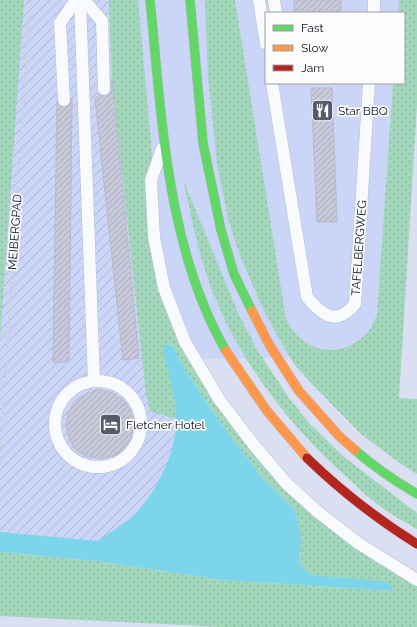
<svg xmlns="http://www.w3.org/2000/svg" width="417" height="627" font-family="Raleway,sans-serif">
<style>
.built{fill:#cbd5f8}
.industrial{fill:url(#industrial-furrows)}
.grass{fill:url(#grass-dots)}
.water{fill:#7cd5ea}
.building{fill:url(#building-hatch);stroke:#b8b9cb}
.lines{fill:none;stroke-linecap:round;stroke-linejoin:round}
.lane-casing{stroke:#b7bdcf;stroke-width:13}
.fast-casing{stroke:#b8bcc6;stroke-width:10}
.slow-casing{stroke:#b8bcc6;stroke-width:10}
.jam-casing{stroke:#b8bcc6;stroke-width:10}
.path{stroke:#ced0d5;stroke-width:2.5;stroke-dasharray:2 3;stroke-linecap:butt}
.lane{stroke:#f9fafd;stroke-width:12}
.fast{stroke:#63d668;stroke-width:9}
.slow{stroke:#ff974d;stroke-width:9}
.jam{stroke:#b3261e;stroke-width:9}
.labels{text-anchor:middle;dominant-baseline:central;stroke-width:3.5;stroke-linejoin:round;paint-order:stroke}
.poi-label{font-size:12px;fill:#0e1326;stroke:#fcfcfc;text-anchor:start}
.street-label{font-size:12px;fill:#0e1326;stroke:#fcfcfc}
</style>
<defs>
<pattern id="industrial-furrows" width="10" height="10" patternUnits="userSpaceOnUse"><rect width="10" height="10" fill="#cbd5f8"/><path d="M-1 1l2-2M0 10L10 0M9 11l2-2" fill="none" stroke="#adb6d4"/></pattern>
<pattern id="grass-dots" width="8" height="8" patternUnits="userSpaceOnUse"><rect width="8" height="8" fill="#a2d7bb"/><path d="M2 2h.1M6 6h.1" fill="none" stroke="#8ab8a1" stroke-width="1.8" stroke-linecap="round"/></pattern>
<pattern id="building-hatch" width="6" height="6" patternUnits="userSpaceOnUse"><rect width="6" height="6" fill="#c7c8da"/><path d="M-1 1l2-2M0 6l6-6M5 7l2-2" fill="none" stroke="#aaabbb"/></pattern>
</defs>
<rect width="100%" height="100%" fill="#dadff1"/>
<path class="built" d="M0,0H407L404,13H266V83H402L375,342L303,357L154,360Z"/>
<path class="industrial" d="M0,0H133L168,354L184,412L165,489L107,544L0,543Z"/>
<g class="grass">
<path d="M0,0H24L0,339Z"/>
<path d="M109,0H138L153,165L152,253L182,341L290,490L417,585V627H222L0,616V552L97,561L222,580L393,591L312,575L307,572L299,562L300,539L298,522L294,509L263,479L218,420L182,365L173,346L170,343L167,344L177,419L151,412L146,395L112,80Z"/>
<path d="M205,0H235L286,319C298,344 325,358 351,345C359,341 368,334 372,326C374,323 375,318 377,315L393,83H404V13H398L399,0H417V105L399,398L417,399V474L401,464L362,435L310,382L294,364L279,339L260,302L239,253L228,219L217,163L208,78Z"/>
<path d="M183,179L238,313L258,351L289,398L310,424L344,457L417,513V529C406,523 394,516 384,509C371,500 360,490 349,479C291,428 242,365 213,293C199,256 191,217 183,179Z"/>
</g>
<path class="water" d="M168,344L173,346L182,365L218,420L263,479L294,509L298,522L301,539L299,562L307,572L312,575L389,582L393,591L222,580L97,561L0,552V532L98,541C109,533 125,524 135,514C157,492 178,449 176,417C176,395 168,372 163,351L165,345Z"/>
<g class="building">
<path d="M294,0H341V11L340,13H294Z"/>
<path d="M112,80L139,358L123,360L95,99Z"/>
<path d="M311,88H332L337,222H317Z"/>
<path d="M72,99L69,362H53L57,100Z"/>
<path d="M97,389L113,393L124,401L131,411L134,425L130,441L123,450L116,455L102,459L86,456L75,449L69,439L66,425L68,414L74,402L82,396L94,391Z"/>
</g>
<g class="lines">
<defs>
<g id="lane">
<path d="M80,0L94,381"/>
<path d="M84,0L102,21L104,89"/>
<path d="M259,0L266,44"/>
<path d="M274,0L276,13"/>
<path d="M374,13V0"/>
<path d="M272,83L307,297C322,315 336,327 355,304L369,83"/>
<path d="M64,100L60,23L76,0"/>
<path d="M162,149L151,180L154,237L164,288L185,342L219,399L253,444L287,484L318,512L358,543L417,580"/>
<circle cx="98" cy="424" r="43"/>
</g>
<g id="fast">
<path d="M150,0C162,117 166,247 226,351"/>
<path d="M190,0L203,143L221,230L234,274L252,311"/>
<path d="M355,450C374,467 395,481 417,494"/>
</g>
<g id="slow">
<path d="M252,311L270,346L299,391L339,436L355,450"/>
<path d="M226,351L267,411L307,458"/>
</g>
<path id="jam" d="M307,458C341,491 377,519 417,544"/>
</defs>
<use href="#lane" class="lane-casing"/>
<use href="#fast" class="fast-casing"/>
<use href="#slow" class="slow-casing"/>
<use href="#jam" class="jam-casing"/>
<path class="path" d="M0,463L30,0"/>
<use href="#lane" class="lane"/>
<use href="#fast" class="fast"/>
<use href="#slow" class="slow"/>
<use href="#jam" class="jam"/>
</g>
<defs>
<symbol id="restaurant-square" viewBox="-11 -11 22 22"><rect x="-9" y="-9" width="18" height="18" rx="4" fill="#555a6d" stroke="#fcfcfc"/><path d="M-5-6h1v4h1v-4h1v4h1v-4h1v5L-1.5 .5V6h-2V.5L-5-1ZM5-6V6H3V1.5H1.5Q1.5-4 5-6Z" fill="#fff"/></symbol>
<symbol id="hotel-square" viewBox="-11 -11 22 22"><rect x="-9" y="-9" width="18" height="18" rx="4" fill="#555a6d" stroke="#fcfcfc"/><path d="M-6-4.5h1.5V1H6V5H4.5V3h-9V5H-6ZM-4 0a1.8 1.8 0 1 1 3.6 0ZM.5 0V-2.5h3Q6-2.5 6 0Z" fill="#fff"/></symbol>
</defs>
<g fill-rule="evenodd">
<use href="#restaurant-square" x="310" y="98" width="25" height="25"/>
<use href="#hotel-square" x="98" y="412" width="25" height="25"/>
</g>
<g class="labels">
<g class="poi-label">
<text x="338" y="111">Star BBQ</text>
<text x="126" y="425">Fletcher Hotel</text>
</g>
<g class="street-label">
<text transform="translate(15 232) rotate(-86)">MEIBERGPAD</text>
<text transform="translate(359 248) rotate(-86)">TAFELBERGWEG</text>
</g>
</g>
<rect x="265" y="12" width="140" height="72" fill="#fcfcfc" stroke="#9d9fa6"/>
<rect x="273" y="25" width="20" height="6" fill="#63d668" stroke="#9d9fa6"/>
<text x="301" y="32" font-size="12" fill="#0e1326">Fast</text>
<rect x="273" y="45" width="20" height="6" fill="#ff974d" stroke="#9d9fa6"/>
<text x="301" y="52" font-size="12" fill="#0e1326">Slow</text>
<rect x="273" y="65" width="20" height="6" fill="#b3261e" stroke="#9d9fa6"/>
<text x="301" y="72" font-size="12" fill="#0e1326">Jam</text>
</svg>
